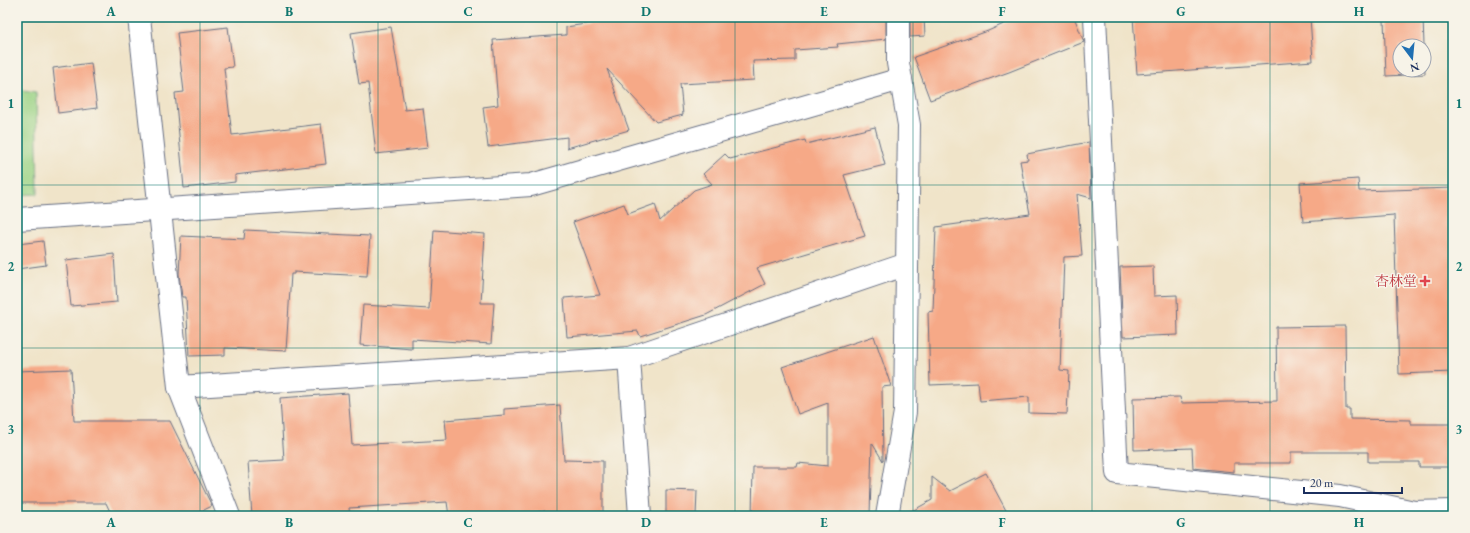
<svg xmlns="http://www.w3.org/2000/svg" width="1470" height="533" font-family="'EB Garamond','Noto Serif JP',serif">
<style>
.green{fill:#9bd385;stroke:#5b8172}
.building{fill:#f6a987;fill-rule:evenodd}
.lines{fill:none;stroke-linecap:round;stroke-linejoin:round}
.street-casing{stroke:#666e83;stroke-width:24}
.street{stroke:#fff;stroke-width:22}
.grid{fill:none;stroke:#0f766e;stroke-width:1;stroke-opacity:0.55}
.health-dot{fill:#e0444e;stroke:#f7f3e8;stroke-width:1.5}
.labels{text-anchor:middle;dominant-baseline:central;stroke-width:3;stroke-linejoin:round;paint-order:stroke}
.health-label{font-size:14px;fill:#be3a42;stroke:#f7f3e8;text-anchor:end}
.neatline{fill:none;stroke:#0f766e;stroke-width:1.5}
.grid-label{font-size:13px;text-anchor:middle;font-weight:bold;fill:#0f766e}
</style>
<rect width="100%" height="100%" fill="#f7f3e8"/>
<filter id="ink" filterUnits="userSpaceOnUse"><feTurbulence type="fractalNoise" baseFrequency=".025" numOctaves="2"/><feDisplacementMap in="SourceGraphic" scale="8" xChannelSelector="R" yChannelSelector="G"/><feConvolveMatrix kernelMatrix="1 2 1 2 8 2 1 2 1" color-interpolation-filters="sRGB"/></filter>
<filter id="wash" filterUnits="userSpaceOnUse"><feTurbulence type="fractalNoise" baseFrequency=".012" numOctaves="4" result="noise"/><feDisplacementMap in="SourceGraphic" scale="16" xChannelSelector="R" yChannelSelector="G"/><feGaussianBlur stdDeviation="0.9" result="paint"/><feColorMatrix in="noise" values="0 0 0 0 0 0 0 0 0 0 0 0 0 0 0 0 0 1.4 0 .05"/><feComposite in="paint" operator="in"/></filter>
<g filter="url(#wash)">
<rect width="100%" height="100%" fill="#f0e4c9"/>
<path class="green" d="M17,89L36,92L38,194L17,195Z"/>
<g id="blocks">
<g class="building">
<path d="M632,17H674V20L723,17H886V39L837,44L838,47L795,50V60L753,61L754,80L680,84L683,115L656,122L607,69L629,130L567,148V137L488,147L483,107L498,105L493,40L566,35V27Z"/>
<path d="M910,17H924L925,36L910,37Z"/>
<path d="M1019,17H1074L1084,42L1009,72L930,100L914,57L988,31Z"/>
<path d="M1133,17H1310L1313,61L1137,74Z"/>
<path d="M1423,17L1425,74L1386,76L1384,19ZM1400,46H1424V70H1400Z"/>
<path d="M228,27L233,67L224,68L232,135L321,124L326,164L235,175V182L184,188L175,93L184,92L177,33Z"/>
<path d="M391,27L405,110L423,108L428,148L376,154L368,83L359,84L351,33Z"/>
<path d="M91,63L97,108L58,113L53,68Z"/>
<path d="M875,127L885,165L844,175L865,236L757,268L765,284L706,315L640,336L638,331L567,337L564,298L600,295L573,222L624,204L628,214L655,204L660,221L694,190L712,184L703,174L725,154L730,159L805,140L806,144Z"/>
<path d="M1089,142L1091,198L1077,194L1082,256L1064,257L1060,370L1069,371L1067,414L1029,413V397L980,401L978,383L930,385L928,312L933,311L936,227L1030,214L1020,161L1028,160L1027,154Z"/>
<path d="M1358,179L1359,191L1453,188V372L1399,374L1394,215L1303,222L1300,183Z"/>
<path d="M245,230L370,236L367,276L294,272V274H291L286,351L225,348V355L189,356L186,297H182L179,274L181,236L244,239Z"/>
<path d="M434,230L485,234L481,303H494L491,344L412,339V349L360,345L363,305L429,309Z"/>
<path d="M43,241L46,265L17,269V244Z"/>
<path d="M114,254L117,302L71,306L66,260Z"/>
<path d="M1153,266L1154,296L1177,295L1178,335L1123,337L1120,267Z"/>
<path d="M1345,326L1346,409H1350V419L1411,420V424H1453V467H1419V462H1368V452H1291V463H1234V472L1193,468L1192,448L1134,450L1133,398L1180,397L1181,403L1277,401L1276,327Z"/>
<path d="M874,336L891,386L882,387L883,461L872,443L870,516H752L753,467H797L798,463L828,466V403L798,414L782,367Z"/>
<path d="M71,369L74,421H170L212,506L192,516H112L106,503H17V371Z"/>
<path d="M348,393L352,445L447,440L445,420L504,415V409L560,405L564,460L603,461V516H545V511L506,516H449L447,502L349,508L350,516H252L248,462L284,460L280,398Z"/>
<path d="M986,473L1009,516H903L932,500V477L950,491Z"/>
<path d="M666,490L697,491L696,516H666Z"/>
</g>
</g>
</g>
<g filter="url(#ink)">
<use href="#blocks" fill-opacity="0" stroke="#666e83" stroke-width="1"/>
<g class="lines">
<defs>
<g id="street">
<path d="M139,17L179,387L229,516"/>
<path d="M1095,17L1117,473L1340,496L1414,512L1453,511"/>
<path d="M17,219L531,185L901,79"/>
<path d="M629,358L640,516"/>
<path d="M179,387L629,358L907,264"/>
<path d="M887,516L905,412L909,125L898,63V17"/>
</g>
</defs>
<use href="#street" class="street-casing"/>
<use href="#street" class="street"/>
</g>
</g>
<path class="grid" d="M200,17V516M378,17V516M557,17V516M735,17V516M913,17V516M1092,17V516M1270,17V516M17,185H1453M17,348H1453"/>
<path class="health-dot" d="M1423 275h4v4h4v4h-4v4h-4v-4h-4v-4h4z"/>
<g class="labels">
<g class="health-label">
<text x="1417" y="281">杏林堂</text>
</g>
</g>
<rect width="1470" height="533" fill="none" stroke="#f7f3e8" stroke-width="44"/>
<g transform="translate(1412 58) rotate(164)"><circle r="19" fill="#f7f3e8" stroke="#9fa5b1"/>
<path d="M0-3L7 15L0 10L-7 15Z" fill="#1f6fb2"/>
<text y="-6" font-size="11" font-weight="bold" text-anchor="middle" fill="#1b2f5e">N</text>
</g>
<path d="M1304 487v6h98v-6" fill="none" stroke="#1b2f5e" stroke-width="2"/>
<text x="1310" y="487" font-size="12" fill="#1b2f5e" stroke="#f7f3e8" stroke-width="3" paint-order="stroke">20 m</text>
<rect x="22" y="22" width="1426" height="489" class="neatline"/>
<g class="grid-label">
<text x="111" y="16">A</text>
<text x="289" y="16">B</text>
<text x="468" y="16">C</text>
<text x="646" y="16">D</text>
<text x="824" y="16">E</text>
<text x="1002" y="16">F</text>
<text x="1181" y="16">G</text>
<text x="1359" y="16">H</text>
<text x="11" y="108">1</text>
<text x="1459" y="108">1</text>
<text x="11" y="271">2</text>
<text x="1459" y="271">2</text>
<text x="11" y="434">3</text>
<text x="1459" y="434">3</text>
<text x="111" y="527">A</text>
<text x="289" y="527">B</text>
<text x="468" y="527">C</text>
<text x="646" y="527">D</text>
<text x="824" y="527">E</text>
<text x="1002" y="527">F</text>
<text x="1181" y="527">G</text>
<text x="1359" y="527">H</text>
</g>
</svg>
